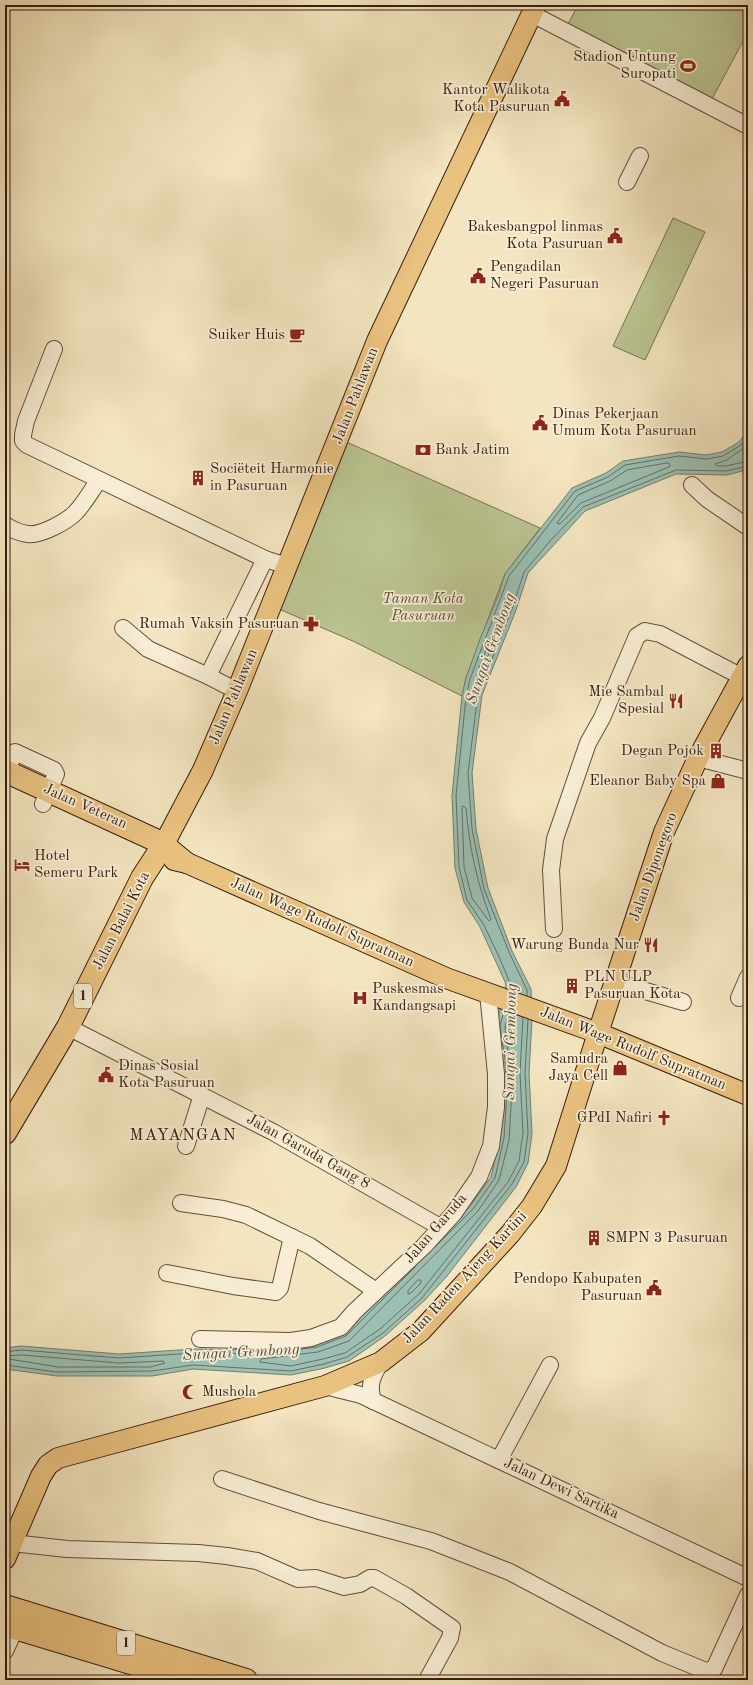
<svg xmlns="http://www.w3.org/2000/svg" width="753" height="1685" font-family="'Old Standard TT',serif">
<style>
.green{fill:#bbc592;stroke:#797050}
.water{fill:#9bbfb2;stroke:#737e70}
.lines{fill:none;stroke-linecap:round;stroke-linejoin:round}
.shore{stroke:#696e60;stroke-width:1}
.minor-casing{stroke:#664e3a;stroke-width:18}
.major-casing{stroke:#371c0e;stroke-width:22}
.highway-casing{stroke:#371c0e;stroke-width:24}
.minor{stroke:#f7eed5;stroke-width:16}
.major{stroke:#eac280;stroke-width:20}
.highway{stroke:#eac280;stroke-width:22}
.labels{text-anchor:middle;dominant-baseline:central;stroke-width:3.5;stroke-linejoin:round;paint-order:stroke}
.shield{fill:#f7eed5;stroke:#715b4a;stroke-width:1}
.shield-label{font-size:14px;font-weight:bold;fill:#371c0e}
.poi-label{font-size:15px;fill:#371c0e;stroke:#f7eed5;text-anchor:end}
.street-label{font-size:15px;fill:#371c0e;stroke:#f7eed5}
.park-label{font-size:15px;font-style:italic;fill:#5f4f36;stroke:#f7eed5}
.water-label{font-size:16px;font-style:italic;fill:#554d3f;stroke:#f7eed5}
.quarter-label{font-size:17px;letter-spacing:1px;fill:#371c0e;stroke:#f7eed5}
</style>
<rect width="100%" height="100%" fill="#f3e5bf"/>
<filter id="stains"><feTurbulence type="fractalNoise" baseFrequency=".005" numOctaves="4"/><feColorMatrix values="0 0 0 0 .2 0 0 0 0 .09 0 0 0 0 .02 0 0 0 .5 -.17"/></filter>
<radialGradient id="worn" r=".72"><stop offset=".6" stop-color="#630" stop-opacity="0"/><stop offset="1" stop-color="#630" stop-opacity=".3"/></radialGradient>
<g class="green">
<path d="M578,5H748V32L712,99L567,26Z"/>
<path d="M673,218L705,232L645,360L613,346Z"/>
<path d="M342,440L540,528L505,574L466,678L462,696L355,642L272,606Z"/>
</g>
<path class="water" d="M748,430V469L746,470L727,475L676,474L585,511L528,573L516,610L482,695L472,773L476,829L488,888L512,951L531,989L532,1019L529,1073L532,1134L528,1163L516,1187L447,1276L425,1300L385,1336L349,1361L325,1368L291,1375L193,1369L152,1376H57L5,1369V1348L21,1346L119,1354L194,1349L265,1350L317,1343L444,1234L470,1206L491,1177L500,1138L503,1090L496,1026L506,984L480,927L464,902L455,868L452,796L455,765L462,696L466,678L480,639L498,596L505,574L572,488L606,473L623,461L679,452L706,455L722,452L739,442Z"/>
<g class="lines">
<g class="shore">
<path d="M748,445L727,460L715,464L717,466H726L748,461"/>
<path d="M668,463L670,464L669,467L581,503L560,524L557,523L578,495L610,481L627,470Z"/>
<path d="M507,603V607L483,669L480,670L479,668L504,604Z"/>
<path d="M463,806L466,808C469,846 477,883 491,919L489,921L472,898L464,867L462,808Z"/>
<path d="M509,989L510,983L500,959L484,925L467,900L459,867L456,796L466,697L470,679L509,576L575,491L608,477L625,465L679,456L707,459L723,456L741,445L748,437"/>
<path d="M527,996V990L509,952L484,889L472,829L468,773L478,694L512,609L524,572L550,541L583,507L676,470L726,471L748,466"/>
<path d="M509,1012L505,1027L512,1089L509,1140L499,1180L478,1211L349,1341L318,1352L261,1359L260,1362L291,1366L323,1359L345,1353L380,1329L419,1294L508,1182L519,1161L523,1133L520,1073L523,1017"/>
<path d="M434,1248L473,1209L495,1178L504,1138L507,1090L505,1060L500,1026L504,1011"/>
<path d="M418,1280H421V1283L411,1293L408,1294V1291Z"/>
<path d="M5,1352L21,1350L119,1358L194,1353L265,1354L317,1347L346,1336L415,1267"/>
<path d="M22,1355L119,1363L163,1361L165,1363L151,1367H58L9,1359L10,1356Z"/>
<path d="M5,1365L57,1372L152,1371L193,1365L291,1371L324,1364L347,1357L383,1333L422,1298L512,1184L524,1162L528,1133L525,1073L528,1019"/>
</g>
<defs>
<g id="minor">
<path d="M532,14L748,126"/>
<path d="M627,182L640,156"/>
<path d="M54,349L26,421L23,435V441L27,445L265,559L287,566"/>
<path d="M692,485L707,499L748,527"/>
<path d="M5,525C11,529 20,533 28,534C40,536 66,522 75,513C84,504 91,491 99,480"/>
<path d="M123,628L148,649L208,676"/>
<path d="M237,691L208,676L265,559"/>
<path d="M698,758L748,771"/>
<path d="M6,772L15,752L54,770L56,774L43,804"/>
<path d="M554,929L551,870L555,839L588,743L602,718L637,636L645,631L660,634L742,677"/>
<path d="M615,982L683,1002"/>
<path d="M739,998L748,977"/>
<path d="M68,1027L273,1132L440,1227"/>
<path d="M186,1146L202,1095"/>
<path d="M181,1203L223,1209L246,1215L310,1246L376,1291"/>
<path d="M167,1273L233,1286L276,1292L280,1288L292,1237"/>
<path d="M200,1339L291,1341L311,1338L341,1327L354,1312L424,1246L454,1213L479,1177L491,1146L496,1107V1074L488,993"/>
<path d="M325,1386L361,1395L748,1578"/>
<path d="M373,1401C368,1385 372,1376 381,1362"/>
<path d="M499,1460L550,1365"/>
<path d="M222,1479L319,1511L431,1541L510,1572L662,1653L706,1671L714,1669L748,1595"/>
<path d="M12,1543L67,1549L198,1553L227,1556L257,1561L298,1579L316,1578L344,1587L360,1584L370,1578H374L406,1596L452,1628L450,1638L427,1680"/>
<path d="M5,1651L15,1629"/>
</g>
<g id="major">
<path d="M174,860L187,863L446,978L598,1033L748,1095"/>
<path d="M187,863L164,844L203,770L237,691L377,341L536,5"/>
<path d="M5,1559L41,1476L48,1465L58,1458L325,1386L381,1362L421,1331L510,1234L532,1206L556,1166L598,1033L664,832L698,758L748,666"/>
</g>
<g id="highway">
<path d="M5,771L164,844L142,878L68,1027L5,1133"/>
<path d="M5,1606L246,1680"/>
<path d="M5,1625L187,1680"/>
</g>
</defs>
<use href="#minor" class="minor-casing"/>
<use href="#major" class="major-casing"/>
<use href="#highway" class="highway-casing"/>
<use href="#minor" class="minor"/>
<use href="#major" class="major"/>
<use href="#highway" class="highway"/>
</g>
<defs>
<symbol id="stadium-bare" viewBox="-9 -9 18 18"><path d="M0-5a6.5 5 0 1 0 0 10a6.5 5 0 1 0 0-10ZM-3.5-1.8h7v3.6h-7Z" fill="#8f2418" stroke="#f7eed5" stroke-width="2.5" paint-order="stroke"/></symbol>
<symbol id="civic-bare" viewBox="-9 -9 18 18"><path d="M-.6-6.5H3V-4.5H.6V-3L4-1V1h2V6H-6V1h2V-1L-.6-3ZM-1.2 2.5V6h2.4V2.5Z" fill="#8f2418" stroke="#f7eed5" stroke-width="2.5" paint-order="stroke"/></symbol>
<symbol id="cafe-bare" viewBox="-9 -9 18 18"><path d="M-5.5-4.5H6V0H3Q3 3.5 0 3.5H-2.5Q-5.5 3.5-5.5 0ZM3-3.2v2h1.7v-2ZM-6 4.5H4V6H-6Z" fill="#8f2418" stroke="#f7eed5" stroke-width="2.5" paint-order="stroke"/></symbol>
<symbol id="bank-bare" viewBox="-9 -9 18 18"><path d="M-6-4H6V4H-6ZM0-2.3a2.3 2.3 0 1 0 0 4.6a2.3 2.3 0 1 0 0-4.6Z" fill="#8f2418" stroke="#f7eed5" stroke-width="2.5" paint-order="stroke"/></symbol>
<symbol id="building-bare" viewBox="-9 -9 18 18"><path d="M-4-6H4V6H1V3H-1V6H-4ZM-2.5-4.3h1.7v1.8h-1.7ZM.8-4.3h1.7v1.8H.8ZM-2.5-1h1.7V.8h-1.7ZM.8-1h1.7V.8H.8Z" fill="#8f2418" stroke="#f7eed5" stroke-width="2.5" paint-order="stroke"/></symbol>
<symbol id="pharmacy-bare" viewBox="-9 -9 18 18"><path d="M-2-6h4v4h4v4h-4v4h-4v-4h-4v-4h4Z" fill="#8f2418" stroke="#f7eed5" stroke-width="2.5" paint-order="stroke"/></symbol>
<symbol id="restaurant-bare" viewBox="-9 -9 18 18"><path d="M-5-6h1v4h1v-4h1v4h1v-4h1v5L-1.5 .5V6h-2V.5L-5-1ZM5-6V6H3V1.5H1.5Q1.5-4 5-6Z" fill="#8f2418" stroke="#f7eed5" stroke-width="2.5" paint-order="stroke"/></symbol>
<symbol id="shop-bare" viewBox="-9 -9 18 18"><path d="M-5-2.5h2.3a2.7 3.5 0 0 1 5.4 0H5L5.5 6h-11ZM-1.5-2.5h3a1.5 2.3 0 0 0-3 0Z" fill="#8f2418" stroke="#f7eed5" stroke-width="2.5" paint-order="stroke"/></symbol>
<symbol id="hotel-bare" viewBox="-9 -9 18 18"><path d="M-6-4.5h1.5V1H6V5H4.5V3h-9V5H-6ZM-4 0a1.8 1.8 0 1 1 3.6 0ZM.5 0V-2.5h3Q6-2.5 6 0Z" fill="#8f2418" stroke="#f7eed5" stroke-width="2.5" paint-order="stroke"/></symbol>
<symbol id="hospital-bare" viewBox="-9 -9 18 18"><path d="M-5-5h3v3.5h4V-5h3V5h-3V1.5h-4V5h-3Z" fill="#8f2418" stroke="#f7eed5" stroke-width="2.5" paint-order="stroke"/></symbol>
<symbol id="church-bare" viewBox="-9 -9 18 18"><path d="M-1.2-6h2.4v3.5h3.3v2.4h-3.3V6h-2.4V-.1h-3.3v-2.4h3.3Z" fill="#8f2418" stroke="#f7eed5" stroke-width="2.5" paint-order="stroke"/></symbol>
<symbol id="mosque-bare" viewBox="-9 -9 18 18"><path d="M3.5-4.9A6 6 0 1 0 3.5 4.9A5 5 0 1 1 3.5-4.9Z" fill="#8f2418" stroke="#f7eed5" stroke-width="2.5" paint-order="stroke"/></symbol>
</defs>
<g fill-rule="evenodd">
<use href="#stadium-bare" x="677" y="55" width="22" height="22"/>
<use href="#civic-bare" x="551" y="88" width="22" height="22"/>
<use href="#civic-bare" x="604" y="225" width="22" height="22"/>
<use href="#civic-bare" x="467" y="265" width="22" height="22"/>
<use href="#cafe-bare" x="286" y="324" width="22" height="22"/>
<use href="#civic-bare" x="529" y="412" width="22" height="22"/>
<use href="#bank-bare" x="412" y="439" width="22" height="22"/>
<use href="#building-bare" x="187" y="467" width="22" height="22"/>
<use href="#pharmacy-bare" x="300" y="613" width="22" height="22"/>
<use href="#restaurant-bare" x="665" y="690" width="22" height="22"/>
<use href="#building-bare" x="705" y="740" width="22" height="22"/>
<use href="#shop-bare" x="707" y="770" width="22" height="22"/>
<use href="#hotel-bare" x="11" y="854" width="22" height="22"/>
<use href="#restaurant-bare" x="640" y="934" width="22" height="22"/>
<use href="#building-bare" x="561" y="975" width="22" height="22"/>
<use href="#hospital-bare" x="349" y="987" width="22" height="22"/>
<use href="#shop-bare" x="609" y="1057" width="22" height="22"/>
<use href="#civic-bare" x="95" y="1064" width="22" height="22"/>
<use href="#church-bare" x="653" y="1107" width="22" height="22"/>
<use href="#building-bare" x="583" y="1227" width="22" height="22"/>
<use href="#civic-bare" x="643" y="1277" width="22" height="22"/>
<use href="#mosque-bare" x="179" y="1381" width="22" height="22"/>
</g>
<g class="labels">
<g class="shield">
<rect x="74" y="984" width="18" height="24" rx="3"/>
<rect x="117" y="1631" width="18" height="24" rx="3"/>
</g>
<g class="shield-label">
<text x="83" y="996">1</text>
<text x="126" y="1643">1</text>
</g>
<g class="poi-label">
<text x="676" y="57">Stadion Untung<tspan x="676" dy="17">Suropati</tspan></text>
<text x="550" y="90">Kantor Walikota<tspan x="550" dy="17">Kota Pasuruan</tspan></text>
<text x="603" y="227">Bakesbangpol linmas<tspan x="603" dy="17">Kota Pasuruan</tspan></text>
<text x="490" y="267" text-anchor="start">Pengadilan<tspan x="490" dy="17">Negeri Pasuruan</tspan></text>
<text x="285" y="335">Suiker Huis</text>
<text x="552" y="414" text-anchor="start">Dinas Pekerjaan<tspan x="552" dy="17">Umum Kota Pasuruan</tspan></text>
<text x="435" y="450" text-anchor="start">Bank Jatim</text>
<text x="210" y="469" text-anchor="start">Sociëteit Harmonie<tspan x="210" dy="17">in Pasuruan</tspan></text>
<text x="299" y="624">Rumah Vaksin Pasuruan</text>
<text x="664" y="692">Mie Sambal<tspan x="664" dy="17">Spesial</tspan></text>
<text x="704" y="751">Degan Pojok</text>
<text x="706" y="781">Eleanor Baby Spa</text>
<text x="34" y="856" text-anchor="start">Hotel<tspan x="34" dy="17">Semeru Park</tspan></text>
<text x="639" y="945">Warung Bunda Nur</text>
<text x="584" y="977" text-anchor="start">PLN ULP<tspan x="584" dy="17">Pasuruan Kota</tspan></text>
<text x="372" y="989" text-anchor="start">Puskesmas<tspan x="372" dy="17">Kandangsapi</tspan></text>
<text x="608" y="1059">Samudra<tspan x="608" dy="17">Jaya Cell</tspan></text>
<text x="118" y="1066" text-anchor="start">Dinas Sosial<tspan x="118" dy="17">Kota Pasuruan</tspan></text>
<text x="652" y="1118">GPdI Nafiri</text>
<text x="606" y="1238" text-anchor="start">SMPN 3 Pasuruan</text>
<text x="642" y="1279">Pendopo Kabupaten<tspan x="642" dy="17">Pasuruan</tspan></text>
<text x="202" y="1392" text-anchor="start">Mushola</text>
</g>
<g class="street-label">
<text transform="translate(356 396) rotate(-69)">Jalan Pahlawan</text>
<text transform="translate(234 697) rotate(-67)">Jalan Pahlawan</text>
<text transform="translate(85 807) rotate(24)">Jalan Veteran</text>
<text transform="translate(654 867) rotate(-70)">Jalan Diponegoro</text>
<text transform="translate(122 921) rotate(-63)">Jalan Balai Kota</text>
<text transform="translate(322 923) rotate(24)">Jalan Wage Rudolf Supratman</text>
<text transform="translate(633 1049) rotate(22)">Jalan Wage Rudolf Supratman</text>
<text transform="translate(308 1152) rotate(29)">Jalan Garuda Gang 8</text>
<text transform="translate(436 1229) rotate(-49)">Jalan Garuda</text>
<text transform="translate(465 1278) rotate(-47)">Jalan Raden Ajeng Kartini</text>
<text transform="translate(561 1489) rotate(25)">Jalan Dewi Sartika</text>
</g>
<g class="park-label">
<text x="423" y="599">Taman Kota<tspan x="423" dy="17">Pasuruan</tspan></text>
</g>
<g class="water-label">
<text transform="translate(491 649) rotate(-70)">Sungai Gembong</text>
<text transform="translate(511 1042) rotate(-89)">Sungai Gembong</text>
<text transform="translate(241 1353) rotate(-3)">Sungai Gembong</text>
</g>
<g class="quarter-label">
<text x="183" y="1135">MAYANGAN</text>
</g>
</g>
<rect width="753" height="1685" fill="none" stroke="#f3e5bf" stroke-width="20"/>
<rect x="6" y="6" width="741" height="1673" fill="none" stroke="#371c0e" stroke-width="2"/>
<rect x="10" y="10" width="733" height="1665" fill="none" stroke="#371c0e"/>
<rect width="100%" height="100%" filter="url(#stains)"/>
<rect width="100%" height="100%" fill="url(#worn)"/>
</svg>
